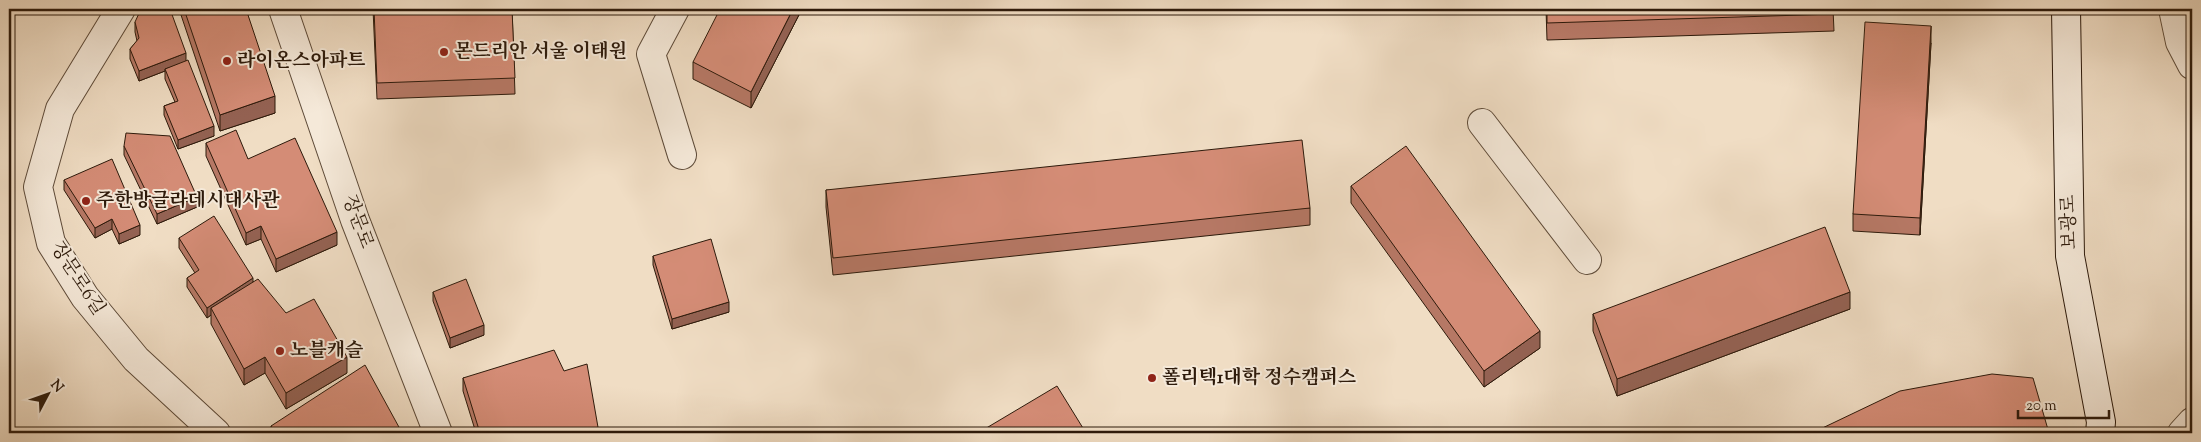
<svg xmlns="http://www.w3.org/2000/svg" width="2201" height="442" font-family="'Sorts Mill Goudy','Noto Serif KR',serif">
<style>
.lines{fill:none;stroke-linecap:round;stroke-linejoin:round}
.minor-casing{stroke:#5e4b39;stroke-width:30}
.tertiary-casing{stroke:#5e4b39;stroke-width:30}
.secondary-casing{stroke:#2d1a0b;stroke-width:30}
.minor{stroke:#f5e9d9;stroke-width:28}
.tertiary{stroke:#f5e9d9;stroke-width:28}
.secondary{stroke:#f5e9d9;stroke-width:28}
.wall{fill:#b67865;stroke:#2d1a0b}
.shaded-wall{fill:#946253;stroke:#2d1a0b}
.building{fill:#d48c76;stroke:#2d1a0b}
.poi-dot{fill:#8f2418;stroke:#f5e9d9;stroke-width:2}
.labels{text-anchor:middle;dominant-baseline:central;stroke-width:4;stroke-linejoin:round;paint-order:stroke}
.poi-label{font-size:19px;font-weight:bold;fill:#2d1a0b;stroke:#f5e9d9;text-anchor:start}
.street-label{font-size:19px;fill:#2d1a0b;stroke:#f5e9d9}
</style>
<rect width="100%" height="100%" fill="#f0ddc4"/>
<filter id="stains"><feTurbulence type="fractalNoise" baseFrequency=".004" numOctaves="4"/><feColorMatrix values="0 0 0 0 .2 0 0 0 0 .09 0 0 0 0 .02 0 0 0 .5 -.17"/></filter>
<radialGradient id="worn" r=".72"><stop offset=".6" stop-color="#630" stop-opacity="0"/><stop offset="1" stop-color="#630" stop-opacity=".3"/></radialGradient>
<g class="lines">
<defs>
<g id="minor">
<path d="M121,9L60,109L38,187L51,243L85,297L136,359L216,433"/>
<path d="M675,9L651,54L682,155"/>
<path d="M2173,9L2180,42L2192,65"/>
<path d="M1482,123L1587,260"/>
<path d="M2182,433L2192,422"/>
</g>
<path id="tertiary" d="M283,9L355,220L438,433"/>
<path id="secondary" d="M2066,9L2070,256L2101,422L2100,433"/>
</defs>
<use href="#minor" class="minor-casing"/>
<use href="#tertiary" class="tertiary-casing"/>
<use href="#secondary" class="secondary-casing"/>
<use href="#minor" class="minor"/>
<use href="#tertiary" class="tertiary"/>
<use href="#secondary" class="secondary"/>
</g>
<g class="wall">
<path d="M179,9H246L275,113L220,131Z"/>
<path d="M373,9H512L515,94L377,99Z"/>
<path d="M802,9L751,108L693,79V62Z"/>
<path d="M1546,9H1833L1834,31L1547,40Z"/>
<path d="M135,22L186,61L214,136L178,149L164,115V106L175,102L165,79V71L139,81L130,59V49L137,41L135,32Z"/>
<path d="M1931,43L1920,235L1853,231V214Z"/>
<path d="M206,143L248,159L337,245L276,272L261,239L246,245L206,156Z"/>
<path d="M124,146L197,207L157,224L124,155Z"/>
<path d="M64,180L140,235L119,244L112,229L95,238L64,190Z"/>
<path d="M1351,186L1540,348L1484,387L1351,203Z"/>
<path d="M826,190L1310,208V225L833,275L826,207Z"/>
<path d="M179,238L253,281L347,373L286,409L265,373L244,385L211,324V315L207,318L187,287V278L195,273L179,248Z"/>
<path d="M653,256L729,312L672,329L653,265Z"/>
<path d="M433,292L484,335L450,348L433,301Z"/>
<path d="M1850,309L1617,396L1593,331V314Z"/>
<path d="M564,371L599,433H476L463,391V378Z"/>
<path d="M271,426L400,433H271Z"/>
</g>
<g class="shaded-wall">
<path d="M793,9H802L751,108V92Z"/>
<path d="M1931,26V43L1920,235V218Z"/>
<path d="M186,53V63L165,69V71L139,81V71Z"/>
<path d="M275,96V113L220,131V115Z"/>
<path d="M214,126V136L178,149V140Z"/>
<path d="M197,197V207L157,224V214Z"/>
<path d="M112,219V229L95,238V228Z"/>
<path d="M140,225V235L119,244V234Z"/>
<path d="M261,226V239L246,245V233Z"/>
<path d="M337,232V245L276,272V259Z"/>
<path d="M253,278V288L211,308V315L207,318V308Z"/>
<path d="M1850,292V309L1617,396V379Z"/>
<path d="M729,302V312L672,329V319Z"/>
<path d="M484,325V335L450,348V338Z"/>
<path d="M1540,331V348L1484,387V371Z"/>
<path d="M265,357V373L244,385V369Z"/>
<path d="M347,357V373L286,409V393Z"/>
<path d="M400,429V433H386Z"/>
</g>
<g class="building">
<path d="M141,9H170L186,53L139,71L130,49L139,38L135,22Z"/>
<path d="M184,9H246L275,96L220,115Z"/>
<path d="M374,9H512L515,78L377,83Z"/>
<path d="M720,9H793L751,92L693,62Z"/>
<path d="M1547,9H1833L1834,14L1547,23Z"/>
<path d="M1865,22L1931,26L1920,218L1853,214Z"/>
<path d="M188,60L214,126L178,140L164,106L178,101L165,69Z"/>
<path d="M236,130L248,159L295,138L337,232L276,259L261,226L246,233L206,143Z"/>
<path d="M126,133L170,136L197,197L157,214L124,146Z"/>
<path d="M1302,140L1310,208L833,258L826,190Z"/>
<path d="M1406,146L1540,331L1484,371L1351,186Z"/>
<path d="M112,159L140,225L119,234L112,219L95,228L64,180Z"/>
<path d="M214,216L253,278L207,308L187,278L199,270L179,238Z"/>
<path d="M1825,227L1850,292L1617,379L1593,314Z"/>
<path d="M711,239L729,302L672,319L653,256Z"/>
<path d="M258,279L286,313L314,299L347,357L286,393L265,357L244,369L211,308Z"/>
<path d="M466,279L484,325L450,338L433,292Z"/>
<path d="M554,350L564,371L587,364L599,433H480L463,378Z"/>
<path d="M365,365L400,429L386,433H276L271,426Z"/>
<path d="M1992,374L2033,378L2049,433H1812L1900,391Z"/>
<path d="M1057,386L1086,433H978Z"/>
</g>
<g class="poi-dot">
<circle cx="444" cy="52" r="5"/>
<circle cx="227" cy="61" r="5"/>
<circle cx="86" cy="201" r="5"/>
<circle cx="280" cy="351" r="5"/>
<circle cx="1152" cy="378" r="5"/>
</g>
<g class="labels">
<g class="poi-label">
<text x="454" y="52">몬드리안 서울 이태원</text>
<text x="237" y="61">라이온스아파트</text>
<text x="96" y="201">주한방글라데시대사관</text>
<text x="290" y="351">노블캐슬</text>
<text x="1162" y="378">폴리텍1대학 정수캠퍼스</text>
</g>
<g class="street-label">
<text transform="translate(357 222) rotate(70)">장문로</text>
<text transform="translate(2070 222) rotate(-92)">보광로</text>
<text transform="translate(77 279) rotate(57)">장문로6길</text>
</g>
</g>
<rect width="2201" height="442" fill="none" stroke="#f0ddc4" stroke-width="30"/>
<rect x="10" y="10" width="2181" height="422" fill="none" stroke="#2d1a0b" stroke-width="2.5"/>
<rect x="15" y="15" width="2171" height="412" fill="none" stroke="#2d1a0b"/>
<g transform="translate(48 394) rotate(49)" stroke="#f5e9d9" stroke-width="4" paint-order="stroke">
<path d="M0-4L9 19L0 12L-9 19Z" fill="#2d1a0b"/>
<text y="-8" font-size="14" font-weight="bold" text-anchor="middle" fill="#2d1a0b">N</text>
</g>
<path d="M2018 410v8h91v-8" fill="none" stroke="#2d1a0b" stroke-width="2.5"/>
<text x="2026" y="410" font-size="15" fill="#2d1a0b" stroke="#f5e9d9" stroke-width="4" paint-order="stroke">20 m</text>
<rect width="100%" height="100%" filter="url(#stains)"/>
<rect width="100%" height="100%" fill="url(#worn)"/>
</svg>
